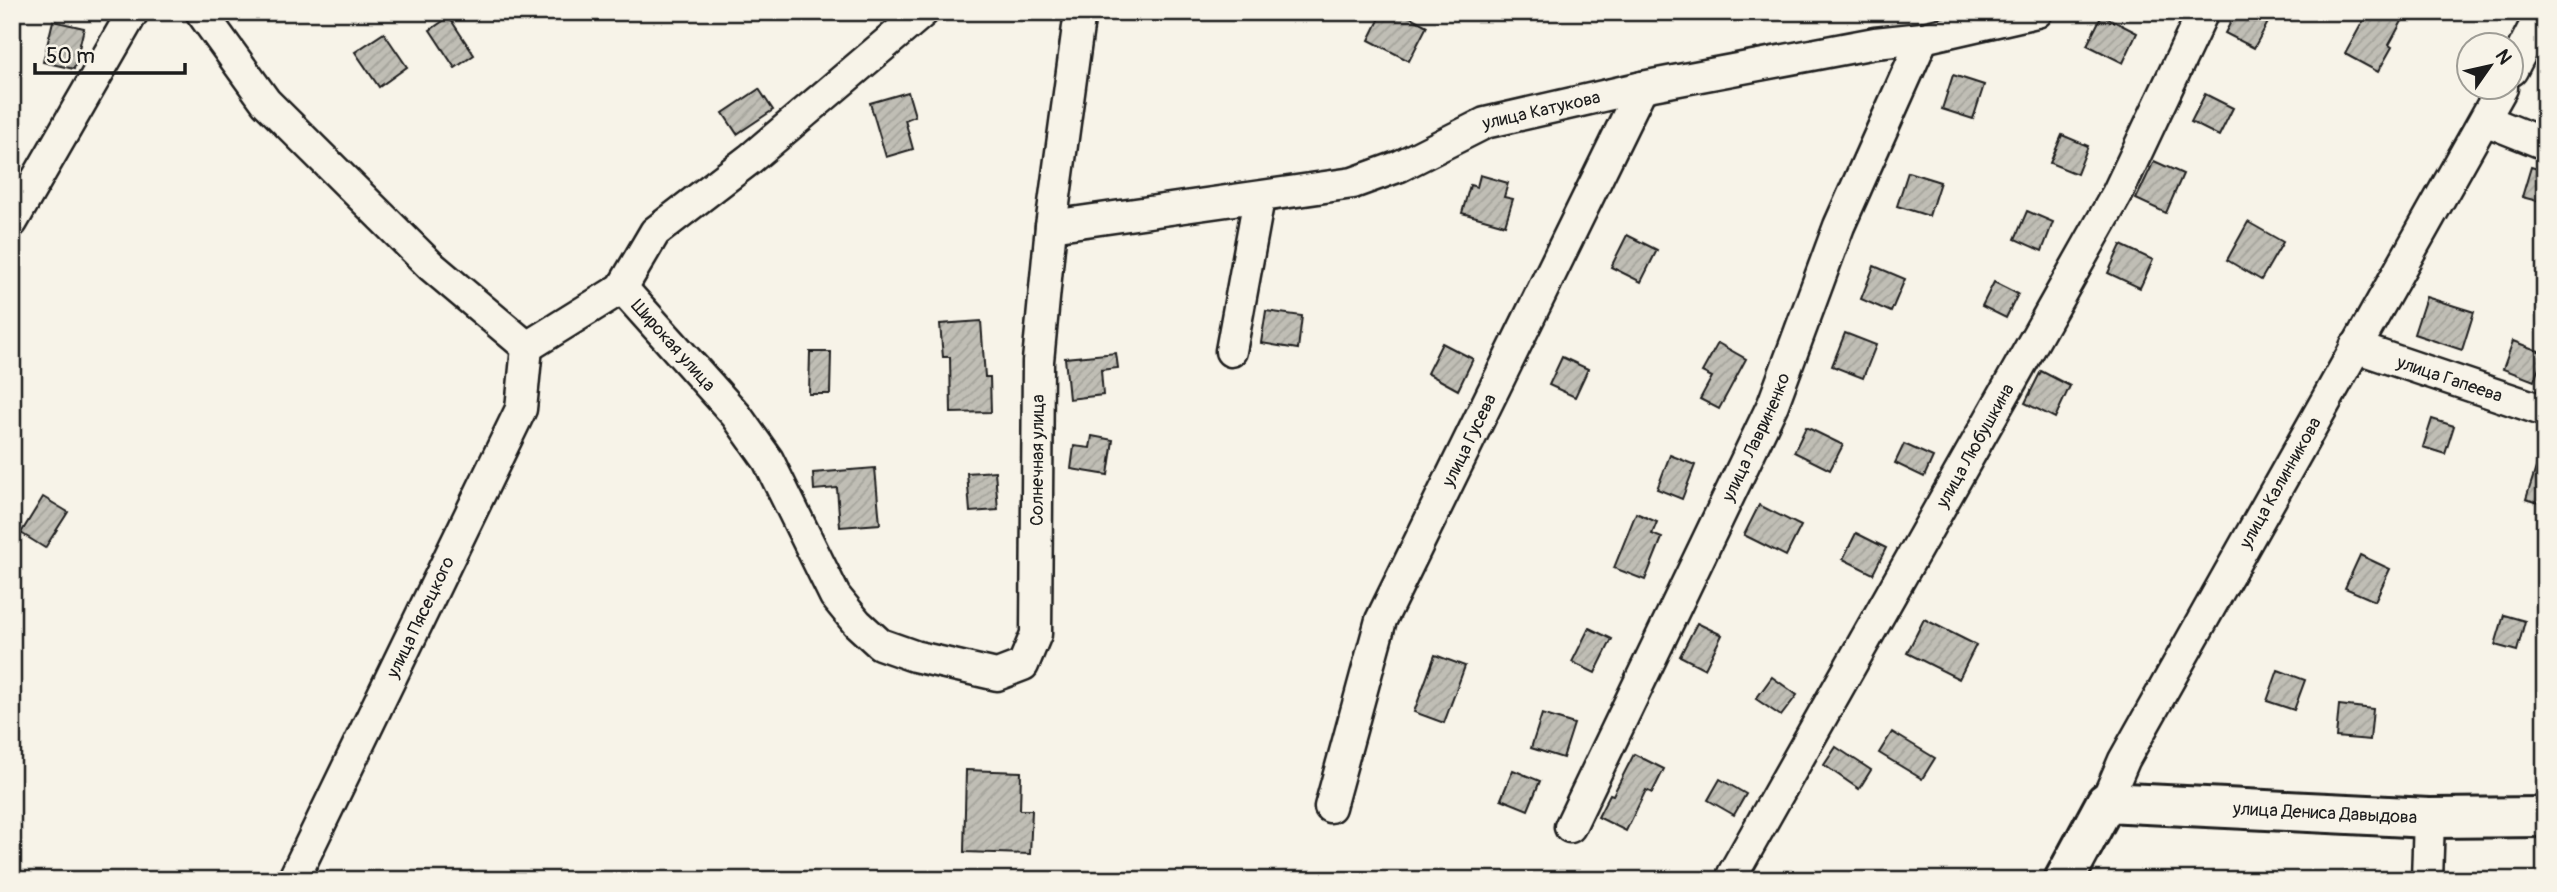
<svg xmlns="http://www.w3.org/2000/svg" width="2557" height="892" font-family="Pangolin,sans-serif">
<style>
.building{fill:url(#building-hatch);stroke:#1c1c1c;stroke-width:2}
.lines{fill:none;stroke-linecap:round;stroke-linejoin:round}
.minor-casing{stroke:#1c1c1c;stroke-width:35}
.major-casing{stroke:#1c1c1c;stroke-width:44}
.minor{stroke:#f7f3e8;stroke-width:30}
.major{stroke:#f7f3e8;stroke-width:38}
.labels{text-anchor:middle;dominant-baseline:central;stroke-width:5;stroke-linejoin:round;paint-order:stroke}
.street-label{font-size:18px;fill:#1c1c1c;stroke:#f7f3e8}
</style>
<defs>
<pattern id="building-hatch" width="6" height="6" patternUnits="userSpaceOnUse" patternTransform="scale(1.75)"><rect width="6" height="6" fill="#c0beb5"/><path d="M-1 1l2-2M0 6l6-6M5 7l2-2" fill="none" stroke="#a4a39b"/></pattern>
</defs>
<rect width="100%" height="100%" fill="#f7f3e8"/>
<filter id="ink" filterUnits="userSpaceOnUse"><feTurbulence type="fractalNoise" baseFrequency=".0143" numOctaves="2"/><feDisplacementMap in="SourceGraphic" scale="14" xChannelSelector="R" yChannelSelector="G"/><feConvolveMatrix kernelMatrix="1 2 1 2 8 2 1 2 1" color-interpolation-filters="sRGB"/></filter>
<g filter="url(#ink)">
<g class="building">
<path d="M1383,12H1401L1427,26L1409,61L1369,40Z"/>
<path d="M2236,12H2262L2271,17L2254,48L2225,33Z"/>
<path d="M2368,12H2407L2389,45L2392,47L2378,72L2345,54Z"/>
<path d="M2102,15L2137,33L2123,63L2087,45Z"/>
<path d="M449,17L474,55L455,68L430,30Z"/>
<path d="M53,21L84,28L74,69L43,62Z"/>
<path d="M384,33L407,67L379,87L355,52Z"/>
<path d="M1953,75L1984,85L1973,119L1942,109Z"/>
<path d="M759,89L773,110L737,134L723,113Z"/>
<path d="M908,92L915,116L905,120L913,149L886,157L870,103Z"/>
<path d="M2205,94L2233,108L2219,136L2191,122Z"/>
<path d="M2062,135L2088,146L2077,174L2050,163Z"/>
<path d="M2154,161L2183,174L2166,213L2136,199Z"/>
<path d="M2531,167L2545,171V203L2522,197Z"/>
<path d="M1908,172L1940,182L1929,216L1897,206Z"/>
<path d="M1480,175L1508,183L1504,197L1513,199L1505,225L1462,213L1470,185L1477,187Z"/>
<path d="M2027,211L2053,222L2042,251L2015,239Z"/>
<path d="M2248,222L2283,242L2261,280L2227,260Z"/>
<path d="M1627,235L1657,250L1641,282L1611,267Z"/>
<path d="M2121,245L2153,260L2140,288L2108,273Z"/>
<path d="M1874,266L1905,279L1891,312L1861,299Z"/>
<path d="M1994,282L2018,294L2006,318L1982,306Z"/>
<path d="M2426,297L2474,312L2462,350L2414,334Z"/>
<path d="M1266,311L1302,316L1298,349L1261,343Z"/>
<path d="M981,321L985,377H990L991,412L951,413L950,357H943L940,324Z"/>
<path d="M1845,333L1876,345L1863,378L1832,366Z"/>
<path d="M2513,341L2544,353L2534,381L2503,369Z"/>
<path d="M1442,343L1473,359L1458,390L1427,373Z"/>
<path d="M1718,343L1746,359L1719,409L1700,399L1712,377L1702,372Z"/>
<path d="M810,352H831L830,394H809Z"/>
<path d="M1116,353L1118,368L1101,370L1103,395L1069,399L1065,358Z"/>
<path d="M1562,357L1588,369L1575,397L1549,385Z"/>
<path d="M2041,371L2070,386L2055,418L2025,403Z"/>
<path d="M2432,419L2454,426L2445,454L2423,447Z"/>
<path d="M1806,427L1843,445L1830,470L1794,452Z"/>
<path d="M1092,436L1113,440L1108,475L1071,469L1074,446L1090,448Z"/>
<path d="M1904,444L1933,457L1924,477L1895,463Z"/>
<path d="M2541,452L2545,453V505L2526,499Z"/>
<path d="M1670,455L1695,465L1682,499L1657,489Z"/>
<path d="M875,468L880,524L840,527L837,488L814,490L813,473Z"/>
<path d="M995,471L998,510L970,512L967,473Z"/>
<path d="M43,497L68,512L45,548L21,533Z"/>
<path d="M1759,505L1801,526L1786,556L1744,535Z"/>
<path d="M1636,513L1657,522L1652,534L1662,538L1645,580L1614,568Z"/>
<path d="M1856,533L1886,548L1873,574L1843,559Z"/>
<path d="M2360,555L2390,569L2375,601L2345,588Z"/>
<path d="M2504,615L2525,621L2517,651L2495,645Z"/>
<path d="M1924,619L1976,645L1959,679L1907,653Z"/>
<path d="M1697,623L1722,635L1705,669L1680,656Z"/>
<path d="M1589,628L1612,639L1595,673L1572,662Z"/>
<path d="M1435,655L1465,666L1444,723L1414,712Z"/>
<path d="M2278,670L2305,680L2294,710L2267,701Z"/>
<path d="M1772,677L1797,695L1781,716L1756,699Z"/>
<path d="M2339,705L2373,709L2370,740L2336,737Z"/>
<path d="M1542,714L1574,724L1563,758L1531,748Z"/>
<path d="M1892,732L1935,758L1922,779L1879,753Z"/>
<path d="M1836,747L1871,770L1859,789L1824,765Z"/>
<path d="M1634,754L1664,769L1652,793L1646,790L1626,831L1598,817L1610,794L1613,795Z"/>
<path d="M966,770L1021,772L1020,810H1032L1030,854L964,852Z"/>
<path d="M1513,770L1540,781L1528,810L1501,799Z"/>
<path d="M1720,779L1746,794L1734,815L1708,800Z"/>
</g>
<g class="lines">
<defs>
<g id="minor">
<path d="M201,12L266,102L431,266L527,347"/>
<path d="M2512,70L2542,12"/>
<path d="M2485,120L2545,144"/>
<path d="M12,222L133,12"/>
<path id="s1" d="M1051,226L1353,183L1400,166L1485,123L1642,87L1875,43L1923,38L2037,12"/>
<path id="s2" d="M622,288L736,415L768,460L835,596L857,623L880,644L914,656L997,675L1023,665L1036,634L1038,361L1051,226L1080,12"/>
<path d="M527,347L622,288L655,232L750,159L923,12"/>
<path id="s3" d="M2355,347L2545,411"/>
<path d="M1231,351L1259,198"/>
<path id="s4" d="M2106,802L2124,760L2502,88"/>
<path id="s5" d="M1330,807L1381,620L1642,87"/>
<path id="s6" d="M1570,827L1773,404L1839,226L1923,38"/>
<path id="s7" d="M1733,874L2117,194L2203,12"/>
<path id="s8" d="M293,880L521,409L527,347"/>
<path d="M2427,880L2429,818"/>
</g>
<g id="major">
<path id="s9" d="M2064,880L2106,802L2429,818L2545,817"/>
</g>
</defs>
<use href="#minor" class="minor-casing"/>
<use href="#major" class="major-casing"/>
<use href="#minor" class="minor"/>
<use href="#major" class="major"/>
</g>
</g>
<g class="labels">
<g class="street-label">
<text stroke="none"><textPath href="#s1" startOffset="508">улица Катукова</textPath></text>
<text stroke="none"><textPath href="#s2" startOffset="77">Широкая улица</textPath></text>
<text stroke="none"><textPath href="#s3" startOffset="100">улица Гапеева</textPath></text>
<text stroke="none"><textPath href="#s6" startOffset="432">улица Лавриненко</textPath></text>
<text stroke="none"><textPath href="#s5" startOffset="394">улица Гусева</textPath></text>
<text stroke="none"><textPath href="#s7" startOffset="492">улица Любушкина</textPath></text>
<text stroke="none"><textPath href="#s2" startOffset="800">Солнечная улица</textPath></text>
<text stroke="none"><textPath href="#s4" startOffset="364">улица Калинникова</textPath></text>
<text stroke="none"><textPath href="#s8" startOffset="292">улица Пясецкого</textPath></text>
<text stroke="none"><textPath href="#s9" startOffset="308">улица Дениса Давыдова</textPath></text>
</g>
</g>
<rect width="2557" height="892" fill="none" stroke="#f7f3e8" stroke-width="42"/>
<rect x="21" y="21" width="2515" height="850" fill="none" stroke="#1c1c1c" stroke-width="2.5" filter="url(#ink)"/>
<g transform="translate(2490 66) rotate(56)"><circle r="33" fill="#f7f3e8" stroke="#9f9d96" stroke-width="2"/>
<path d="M0-5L12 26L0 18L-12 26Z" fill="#1c1c1c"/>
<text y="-10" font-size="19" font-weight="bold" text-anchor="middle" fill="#1c1c1c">N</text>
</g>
<path d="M35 63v10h150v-10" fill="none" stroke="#1c1c1c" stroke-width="3.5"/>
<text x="46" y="63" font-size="21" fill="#1c1c1c" stroke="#f7f3e8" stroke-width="5" paint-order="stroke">50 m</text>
</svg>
